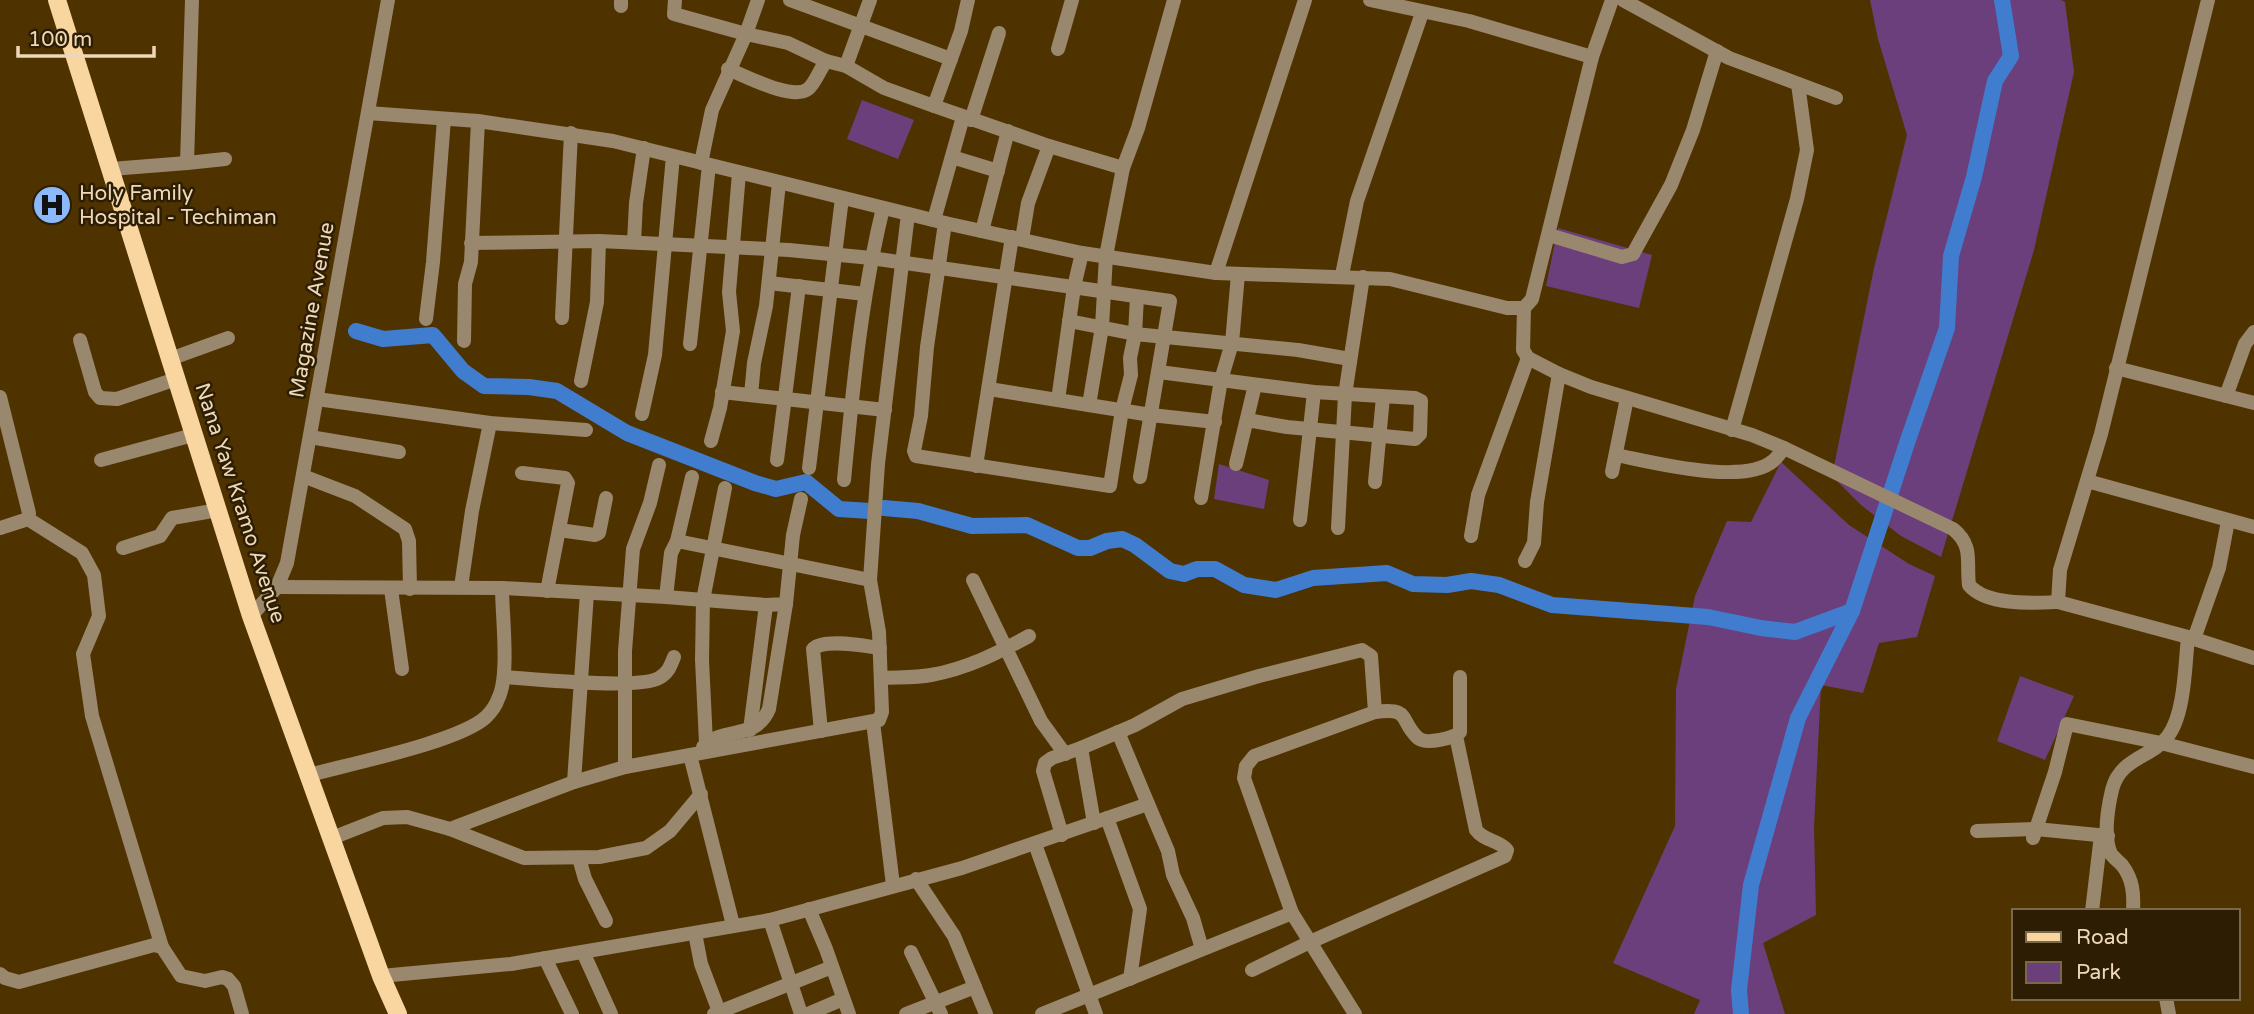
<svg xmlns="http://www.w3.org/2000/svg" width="2254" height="1014" font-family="'Varela Round',sans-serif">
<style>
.green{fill:#6b3f7b}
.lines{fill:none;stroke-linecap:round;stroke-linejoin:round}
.river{stroke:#417dcf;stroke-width:16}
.minor{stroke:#99876e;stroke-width:14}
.major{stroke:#f9d5a0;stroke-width:18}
.labels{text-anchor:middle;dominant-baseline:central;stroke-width:5;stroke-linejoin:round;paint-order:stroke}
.poi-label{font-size:21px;fill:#edd8ba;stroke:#2d1d03;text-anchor:start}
.street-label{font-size:21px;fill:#edd8ba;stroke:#2d1d03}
</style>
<rect width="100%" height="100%" fill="#4e3300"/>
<g class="green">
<path d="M1870,0H2061L2065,2L2074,72L2034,250L1941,557L1901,536L1861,505L1832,476L1874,268L1907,135L1878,39Z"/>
<path d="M862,100L914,120L898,159L847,139Z"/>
<path d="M1558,228L1652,255L1639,308L1546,286Z"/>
<path d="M1781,462L1849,525L1909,564L1935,576L1917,637L1879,643L1863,693L1821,685L1814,827L1816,915L1763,943L1785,1014H1694L1700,1000L1613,963L1675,826L1676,689L1695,596L1727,521L1751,522Z"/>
<path d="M1219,464L1269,480L1264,509L1214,499Z"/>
<path d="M2020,676L2074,696L2045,760L1997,741Z"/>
</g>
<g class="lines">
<g class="river">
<path d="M356,331L383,339L433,335L463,371L484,386L529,387L557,391L627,433L755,483L776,489L806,482L839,509L870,511"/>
<path d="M884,508L918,511L972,526L1027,525L1078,548H1090L1107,541L1122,539L1135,545L1170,571L1184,574L1197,569H1215L1244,585L1276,590L1313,578L1387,573L1413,584L1447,585L1471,581L1499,585L1552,605L1708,617L1761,628L1795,632L1852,611"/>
<path d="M1741,1014L1739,990L1751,885L1798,718L1852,611L1908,440L1947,328L1951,256L1974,177L1995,81L2011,56L2002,0"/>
</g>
<g class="minor">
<path d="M675,0L674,14L746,34L788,43L826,61"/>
<path d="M790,0L951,59"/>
<path d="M968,0L961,31L934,106L1049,146L1028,203L1022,239"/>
<path d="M1370,0L1469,21L1592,57"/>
<path d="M1623,0L1729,58L1836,98"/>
<path d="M2208,0L2101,434L2060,570L2058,602L2188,637L2254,658"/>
<path d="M621,6V0"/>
<path d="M1058,49L1072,0"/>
<path d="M846,66L884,88L934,106"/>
<path d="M728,69C746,76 792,101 808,89C815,84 820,69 826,61L846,66L870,0"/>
<path d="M368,113L478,121L613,141L945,223L1082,253L1216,273L1390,279L1507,308H1524L1532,299L1592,57L1612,0"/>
<path d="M971,120L999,33"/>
<path d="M1049,146L1123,168L1138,128L1174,0"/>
<path d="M952,157L998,171"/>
<path d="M187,163L225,159"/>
<path d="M701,163L712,110L746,34L758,0"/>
<path d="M111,169L187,163L192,0"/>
<path d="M934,220L963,117"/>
<path d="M945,223L927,347L921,416L914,451L916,456L1110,486L1122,410L1131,375L1130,358L1135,334L1137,297"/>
<path d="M982,231L1008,131"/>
<path d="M1549,235L1622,257L1633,254L1671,185L1693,130L1717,51"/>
<path d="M634,242L636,203L644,148"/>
<path d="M471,243L599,241L789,250L871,258L1170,301L1140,477"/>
<path d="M1216,273L1305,0"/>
<path d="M1342,275L1357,201L1422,13"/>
<path d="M769,283L865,294"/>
<path d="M1524,308L1523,350L1528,358L1559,374L1591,387L1752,435L1784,448L1953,529C1974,546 1966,562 1969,585C1986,606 2034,603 2058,602"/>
<path d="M562,318L571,133"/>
<path d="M426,319L433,262L444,119"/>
<path d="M1069,321L1135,334L1298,350L1350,359"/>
<path d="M80,340L95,392L100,398L117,399L176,379"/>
<path d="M464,341L465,284L471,262L478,121"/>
<path d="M690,344L709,165"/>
<path d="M170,359L228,338"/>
<path d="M2116,368L2254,403"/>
<path d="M1159,372L1314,392L1415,398L1421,401L1420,434L1415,439L1287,427L1247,420"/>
<path d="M581,381L597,302L599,241"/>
<path d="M989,389L1151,415L1215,422"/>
<path d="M722,392L885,410"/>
<path d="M751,395L754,363L766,306L779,183"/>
<path d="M2226,396L2245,344L2254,332"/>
<path d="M0,397L29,513L28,519L0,528"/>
<path d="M317,399L490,423L586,430"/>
<path d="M1058,400L1074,287L1082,253"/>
<path d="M1089,405L1102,327L1106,256L1123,168"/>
<path d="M642,414L655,355L673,156"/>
<path d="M1732,430L1797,199L1807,150L1798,84"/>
<path d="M310,437L399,452"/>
<path d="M711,441L720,408L733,331L729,292L739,173"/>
<path d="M1616,455C1652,462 1743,486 1773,461C1777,458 1781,452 1784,448"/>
<path d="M101,460L193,435"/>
<path d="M777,460L799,286"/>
<path d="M1236,464L1255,385"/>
<path d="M976,466L1012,237"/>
<path d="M809,468L842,198"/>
<path d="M1612,472L1627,398"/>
<path d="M522,473L565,478L568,483L547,591"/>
<path d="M303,476L355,496L405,529L409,541L410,589"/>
<path d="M844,480C853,388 861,298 883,208"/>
<path d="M2087,481L2254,527"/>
<path d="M1375,482L1383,397"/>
<path d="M1201,498L1221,380L1232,343L1238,274"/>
<path d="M28,519L82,553L94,575L99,616L83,654L92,716L162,947"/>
<path d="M1300,520L1314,392"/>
<path d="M1338,528L1345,395L1363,277"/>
<path d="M559,530L595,535L599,533L606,498"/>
<path d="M1471,536L1478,495L1528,358"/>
<path d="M677,541L870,580"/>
<path d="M123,548L160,536L172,518L218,510"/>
<path d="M1525,561L1534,543L1537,502L1559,374"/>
<path d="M973,580L1041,721L1065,754"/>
<path d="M277,587L502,588L666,597L766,605L786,604L793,535L801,499"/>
<path d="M461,587L472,511L490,423"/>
<path d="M391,589L402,669"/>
<path d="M666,597L671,553L677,541L692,477"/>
<path d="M251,616L277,587L287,563L388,0"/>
<path d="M2194,639L2219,568L2228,521"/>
<path d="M504,677C533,679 638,690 659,678C668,673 670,667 674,657"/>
<path d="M881,678C898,677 915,678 931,675C966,669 998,653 1029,636"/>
<path d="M1375,712C1412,707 1399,721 1418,738C1426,745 1454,738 1460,732V677"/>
<path d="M873,722L893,885"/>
<path d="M750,730L766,605"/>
<path d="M821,731L813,649C824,638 864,646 880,648"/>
<path d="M1118,732L1148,804"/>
<path d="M706,743L702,660L703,600L725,488"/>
<path d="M703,747C723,725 755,742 769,709L786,604"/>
<path d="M1081,748L1094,823"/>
<path d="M690,755L733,925"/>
<path d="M625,767V651L633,549L650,503L659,465"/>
<path d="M309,775C349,764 459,742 486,717C490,713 496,705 498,699C510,676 502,616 502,588"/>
<path d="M574,782L587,593"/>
<path d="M1107,818L1140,909L1130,979"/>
<path d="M450,829L524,858L599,857L646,848L670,831L701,794"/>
<path d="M1977,831L2036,829L2108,836"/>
<path d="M1062,835L1043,771L1045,763L1052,758L1081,748L1135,725L1182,699L1259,676L1362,650L1371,656L1375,712L1254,756L1246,766L1244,778L1292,913L1355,1014"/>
<path d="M332,838L383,818L407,817L450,829L574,782L625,767L879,720L882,712L879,632L870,580L878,464L908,214"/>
<path d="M2033,838L2055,772L2067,724L2161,743L2254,767"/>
<path d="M1035,844L1096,1014"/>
<path d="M579,858L585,879L606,921"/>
<path d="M916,879L954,936L986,1014"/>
<path d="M809,909L826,949L849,1014"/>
<path d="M2092,911L2101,835"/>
<path d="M2133,911C2134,894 2133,879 2122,865C2119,862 2114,858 2111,854C2103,837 2108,807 2112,790C2120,757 2152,758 2168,736C2185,714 2185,664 2188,637"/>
<path d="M770,920L801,1014"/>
<path d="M695,933L701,964L720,1014"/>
<path d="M583,952L611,1014"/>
<path d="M911,952L941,1014"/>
<path d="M545,958L572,1014"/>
<path d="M1252,970L1310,942L1505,856L1507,850C1499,840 1484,841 1476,830L1456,736"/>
<path d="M0,974L5,978L19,982L154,945L162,947L181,976L205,981L222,977L228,979L234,986L242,1014"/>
<path d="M381,976L511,964L770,920L962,868L1148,804L1168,851L1173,875L1193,918L1202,949"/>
<path d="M2166,998L2169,1014"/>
<path d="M714,1014L832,967"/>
<path d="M808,1014L843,999"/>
<path d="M906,1014L975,987"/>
<path d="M1042,1014L1292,913"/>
</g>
<path class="major" d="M57,0L251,616L381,976L398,1014"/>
</g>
<defs>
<symbol id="hospital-disc" viewBox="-11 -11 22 22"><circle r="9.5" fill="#8abafc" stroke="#2d1d03"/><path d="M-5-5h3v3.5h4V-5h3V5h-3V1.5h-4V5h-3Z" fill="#111"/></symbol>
</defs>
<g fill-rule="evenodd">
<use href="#hospital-disc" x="30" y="183" width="44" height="44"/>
</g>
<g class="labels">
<g class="poi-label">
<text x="79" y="193">Holy Family<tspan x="79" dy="24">Hospital - Techiman</tspan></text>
</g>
<g class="street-label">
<text transform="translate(312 310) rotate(-80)">Magazine Avenue</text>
<text transform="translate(240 503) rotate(72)">Nana Yaw Kramo Avenue</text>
</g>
</g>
<rect x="2012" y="909" width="228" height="91" fill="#2d1d03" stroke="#7a684c" stroke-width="2"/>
<rect x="2026" y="932" width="35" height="10" fill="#f9d5a0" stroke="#7a684c" stroke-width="2"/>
<text x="2076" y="944" font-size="21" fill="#edd8ba">Road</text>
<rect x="2026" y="962" width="35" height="21" fill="#6b3f7b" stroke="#7a684c" stroke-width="2"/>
<text x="2076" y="979" font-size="21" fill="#edd8ba">Park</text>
<path d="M18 46v10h136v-10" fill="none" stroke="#edd8ba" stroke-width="3.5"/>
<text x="28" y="46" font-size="21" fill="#edd8ba" stroke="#2d1d03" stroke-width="5" paint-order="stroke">100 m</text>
</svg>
